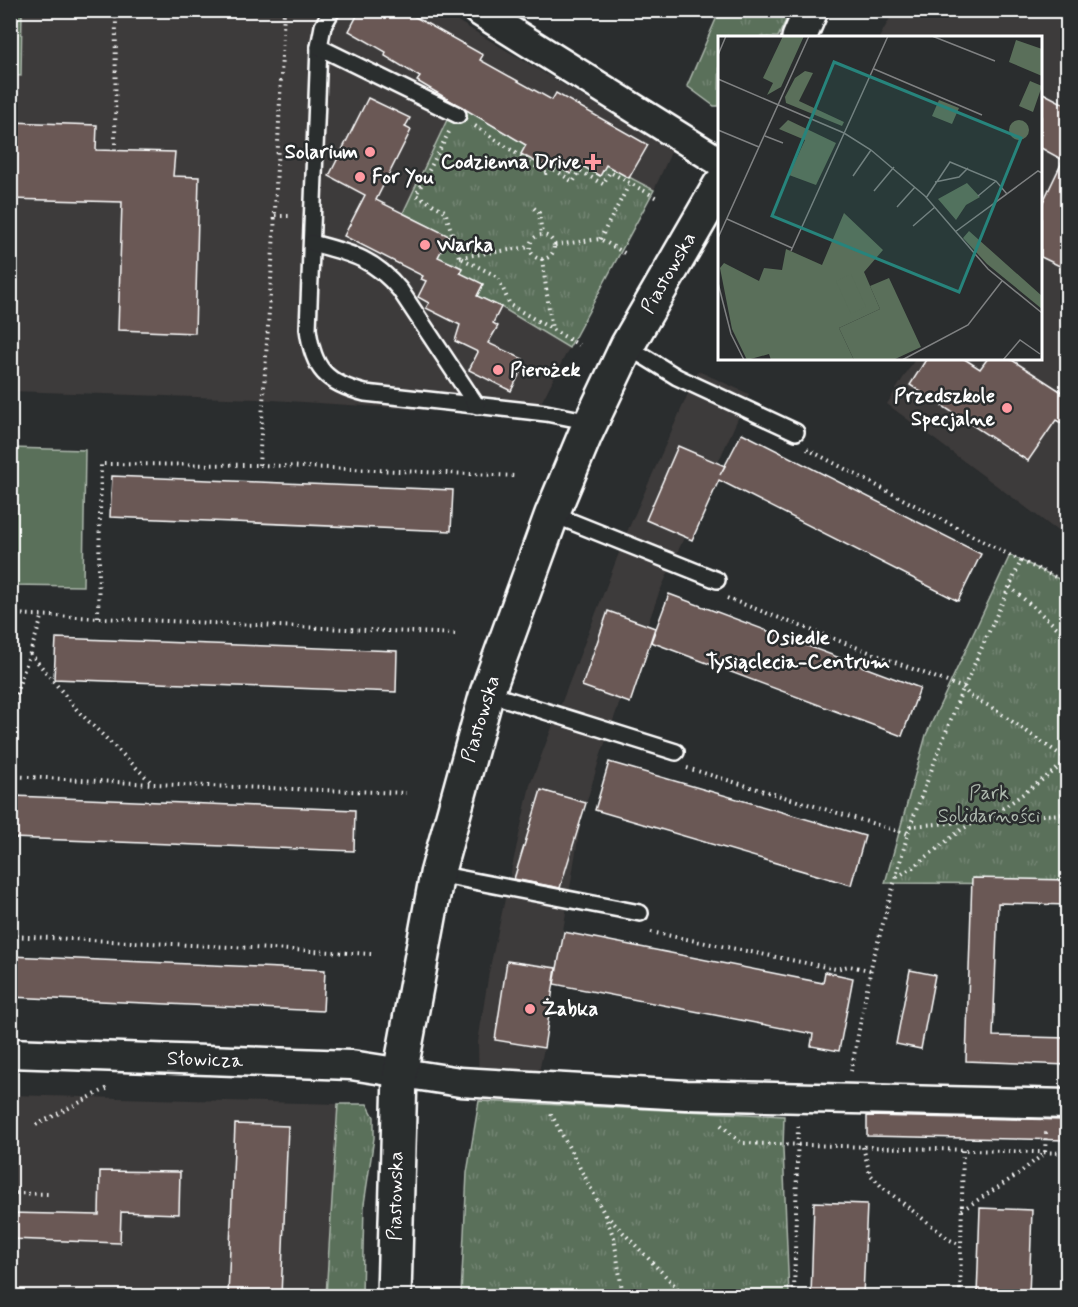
<svg xmlns="http://www.w3.org/2000/svg" width="1078" height="1307" font-family="Mynerve,sans-serif">
<style>
.built{fill:#3d3a3a}
.grass{fill:url(#grass-tufts);stroke:#acb7ac;stroke-width:1.5}
.pitch{fill:#5a6f5a;stroke:#acb7ac;stroke-width:1.5}
.building{fill:#6a5855;stroke:#fff;stroke-width:1.5}
.lines{fill:none;stroke-linecap:round;stroke-linejoin:round}
.service-casing{stroke:#fff;stroke-width:20}
.minor-casing{stroke:#fff;stroke-width:33}
.tertiary-casing{stroke:#fff;stroke-width:38}
.path{stroke:#fff;stroke-width:4;stroke-dasharray:1.5 4.5;stroke-linecap:butt}
.service{stroke:#2a2d2e;stroke-width:15}
.minor{stroke:#2a2d2e;stroke-width:28}
.tertiary{stroke:#2a2d2e;stroke-width:33}
.poi-dot{fill:#ff9aa2;stroke:#2a2d2e;stroke-width:2}
.labels{text-anchor:middle;dominant-baseline:central;stroke-width:5;stroke-linejoin:round;paint-order:stroke}
.poi-label{font-size:20px;font-weight:bold;fill:#fff;stroke:#2a2d2e;text-anchor:start}
.street-label{font-size:20px;fill:#fff;stroke:#2a2d2e}
.park-label{font-size:20px;fill:#acb7ac;stroke:#2a2d2e}
.neighbourhood-label{font-size:21px;font-weight:bold;fill:#fff;stroke:#2a2d2e}
.inset-road{fill:none;stroke:#7f8182;stroke-width:1.5}
.view{fill:#27847c;fill-opacity:0.15;stroke:#27847c;stroke-width:3}
.inset-edge{fill:none;stroke:#fff;stroke-width:3}
</style>
<defs>
<pattern id="grass-tufts" width="24" height="20" patternUnits="userSpaceOnUse" patternTransform="scale(1.5)"><rect width="24" height="20" fill="#5a6f5a"/><path d="M3 7l-1-3M5 7V3M7 7l1-3M15 17l-1-3M17 17v-4M19 17l1-3" fill="none" stroke="#738573"/></pattern>
</defs>
<rect width="100%" height="100%" fill="#2a2d2e"/>
<filter id="ink" filterUnits="userSpaceOnUse"><feTurbulence type="fractalNoise" baseFrequency=".0167" numOctaves="2"/><feDisplacementMap in="SourceGraphic" scale="12" xChannelSelector="R" yChannelSelector="G"/><feConvolveMatrix kernelMatrix="1 2 1 2 8 2 1 2 1" color-interpolation-filters="sRGB"/></filter>
<g filter="url(#ink)">
<g class="built">
<path d="M10,11H441L672,150L654,190L606,166L600,176L547,161L543,166L521,154L526,144L455,104L403,213L449,236L450,262L462,268L461,273L483,284L478,296L501,307L569,348L534,417L257,399L11,391Z"/>
<path d="M894,11H1067V538L887,404L915,359L1040,358V38H879Z"/>
<path d="M698,371L749,394L659,593L600,757L581,821L543,1053L532,1105L479,1101L478,1042L489,972L530,785L627,532Z"/>
<path d="M11,1095L338,1104L326,1296H11Z"/>
</g>
<g class="grass">
<path d="M11,10L22,11L21,76L11,75Z"/>
<path d="M720,10L790,11L778,37L720,38L719,106H714L687,86Z"/>
<path d="M455,103L526,145L521,154L543,166L547,161L577,163L600,176L606,165L654,190L569,348L501,307L477,296L483,284L460,273L462,268L451,263L448,267L436,261L448,236L403,213Z"/>
<path d="M1010,555L1067,583V884L885,883L926,735Z"/>
<path d="M479,1101L784,1116L783,1149L789,1296H624L540,1293L539,1296H461L467,1173Z"/>
<path d="M338,1104H367L374,1117V1138L364,1204L362,1296H326Z"/>
</g>
<path class="pitch" d="M11,448L85,450L83,586L11,585Z"/>
<g class="building">
<path d="M360,10H403L483,55L480,60L552,100L556,93L648,145L629,178L606,165L600,176L577,163L571,174L547,161L543,166L521,154L526,145L417,81L420,77L385,56L386,52L349,31Z"/>
<path d="M1041,92L1068,106V270L1041,257V206L1063,160L1041,148Z"/>
<path d="M368,98L410,118L405,127L411,130L376,200L449,236L438,257L462,268L460,273L483,284L477,296L501,307L493,323L498,326L488,343L523,359L517,369L521,371L511,391L469,370L478,352L455,341L460,325L426,308L429,303L418,297L426,281L421,279L423,276L344,236L365,195L329,176Z"/>
<path d="M10,122L97,125L96,150L175,152L173,176L199,177L195,333L118,330L122,202L10,199Z"/>
<path d="M927,358H963L980,369L988,358H1009L1068,396V427L1056,420L1028,461L910,385Z"/>
<path d="M742,433L981,554L958,601L719,480L692,540L646,520L678,446L725,466L720,475Z"/>
<path d="M112,476L453,490L451,531L110,517Z"/>
<path d="M669,594L920,688L902,736L651,642Z"/>
<path d="M608,611L655,628L630,703L582,686Z"/>
<path d="M56,638L397,651L396,692L54,679Z"/>
<path d="M609,762L865,836L851,885L595,810Z"/>
<path d="M541,790L586,803L560,888L514,879Z"/>
<path d="M14,796L355,810L354,851L12,838Z"/>
<path d="M972,878L1068,880V905L998,903L993,1036L1068,1038V1065L966,1061Z"/>
<path d="M564,932L823,983L825,972L853,978L839,1051L811,1046L813,1034L554,984Z"/>
<path d="M10,956L325,970L323,1011L10,997Z"/>
<path d="M507,961L556,968L544,1048L495,1040Z"/>
<path d="M910,970L935,975L921,1049L896,1044Z"/>
<path d="M867,1116L1068,1120V1140L867,1136Z"/>
<path d="M235,1124L288,1126L281,1296H228Z"/>
<path d="M100,1171L180,1172L179,1214L121,1212L120,1243L10,1239V1213L99,1215Z"/>
<path d="M814,1202L867,1204L863,1296H811Z"/>
<path d="M980,1208L1032,1210L1029,1296H977Z"/>
</g>
<g class="lines">
<defs>
<g id="service">
<path d="M332,10L323,26L319,47L308,329C313,369 326,383 365,393L546,413L591,422"/>
<path d="M319,47L458,115"/>
<path d="M312,243C350,253 374,258 400,290L477,406"/>
<path d="M627,346L677,377L796,432"/>
<path d="M552,514L717,580"/>
<path d="M487,693L676,752"/>
<path d="M437,874L640,913"/>
</g>
<g id="minor">
<path d="M477,10L720,162"/>
<path d="M10,1053L351,1065L460,1082L686,1095L1068,1104"/>
</g>
<g id="tertiary">
<path d="M799,38L811,10"/>
<path d="M394,1296L400,1074L437,874L487,693L552,514L585,435L627,346L720,185"/>
</g>
</defs>
<use href="#service" class="service-casing"/>
<use href="#minor" class="minor-casing"/>
<use href="#tertiary" class="tertiary-casing"/>
<g class="path">
<path d="M475,126L546,173L552,168L573,182L580,171L603,184L610,172L657,198"/>
<path d="M449,132L416,195L445,211L459,257L498,277L510,305L579,345"/>
<path d="M115,150L116,10"/>
<path d="M534,208L539,213L542,234"/>
<path d="M275,216H292"/>
<circle cx="542" cy="247" r="12"/>
<path d="M600,239L630,183"/>
<path d="M555,245L600,239L626,254"/>
<path d="M460,257L530,247"/>
<path d="M542,259L552,330"/>
<path d="M807,449L1021,561L959,698L910,826L872,963L851,1071"/>
<path d="M259,465L274,233L284,10"/>
<path d="M1021,561L1068,583"/>
<path d="M1010,587L1068,637"/>
<path d="M727,598L963,688L970,696L991,707L1068,760"/>
<path d="M10,614L457,634"/>
<path d="M98,617L101,464L259,465L516,476"/>
<path d="M30,653L78,711L152,783"/>
<path d="M10,711L43,615"/>
<path d="M687,768L908,834"/>
<path d="M10,776L152,784L406,793"/>
<path d="M988,817L1068,814"/>
<path d="M910,826L951,823L980,818"/>
<path d="M897,877L915,866L962,829L1005,807L1068,761"/>
<path d="M651,932L836,969L849,966L870,970"/>
<path d="M10,936L372,954"/>
<path d="M551,1114L604,1213L614,1238L623,1296"/>
<path d="M36,1125L108,1088"/>
<path d="M721,1125L741,1143L1068,1153"/>
<path d="M863,1147L870,1174L881,1186L950,1240L961,1245"/>
<path d="M10,1193L49,1194"/>
<path d="M962,1210L1014,1177L1045,1153L1046,1132"/>
<path d="M606,1215L685,1296"/>
<path d="M794,1296L798,1126"/>
<path d="M960,1296L963,1150"/>
</g>
<use href="#service" class="service"/>
<use href="#minor" class="minor"/>
<use href="#tertiary" class="tertiary"/>
</g>
</g>
<g class="poi-dot">
<circle cx="370" cy="152" r="6"/>
<path d="M590 153h6v6h6v6h-6v6h-6v-6h-6v-6h6z"/>
<circle cx="360" cy="177" r="6"/>
<circle cx="425" cy="245" r="6"/>
<circle cx="498" cy="370" r="6"/>
<circle cx="1007" cy="408" r="6"/>
<circle cx="530" cy="1009" r="6"/>
</g>
<g class="labels">
<g class="poi-label">
<text x="358" y="152" text-anchor="end">Solarium</text>
<text x="581" y="162" text-anchor="end">Codzienna Drive</text>
<text x="372" y="177">For You</text>
<text x="437" y="245">Warka</text>
<text x="510" y="370">Pierożek</text>
<text x="995" y="396" text-anchor="end">Przedszkole<tspan x="995" dy="23">Specjalne</tspan></text>
<text x="542" y="1009">Żabka</text>
</g>
<g class="street-label">
<text transform="translate(669 273) rotate(-60)">Piastowska</text>
<text transform="translate(481 719) rotate(-73)">Piastowska</text>
<text transform="translate(205 1060) rotate(2)">Słowicza</text>
<text transform="translate(396 1196) rotate(-89)">Piastowska</text>
</g>
<g class="park-label">
<text x="989" y="793">Park<tspan x="989" dy="23">Solidarności</tspan></text>
</g>
<g class="neighbourhood-label">
<text x="798" y="638">Osiedle<tspan x="798" dy="24">Tysiąclecia-Centrum</tspan></text>
</g>
</g>
<g transform="translate(718 36)">
<rect width="324" height="324" fill="#2a2d2e"/>
<path d="M65,0H86L63,51L49,59L55,47L45,42ZM87,35L95,37L81,65L126,86L124,90L68,67L67,61L77,42ZM70,84L118,107L98,149L71,139L87,104L61,93ZM291 94a10 10 0 1 1 20 0a10 10 0 1 1-20 0ZM249,147L262,161L248,169L238,184L220,163ZM126,177L165,214L146,236L162,273L121,292L136,324H53L51,318L29,324L14,293L2,232L6,227L41,245L46,232L64,234L68,213L104,229ZM251,195L324,260V273L269,228L245,202Z" fill="#5a6f5a"/>
<path d="M298,4L324,13V40L291,26ZM312,45L324,50L315,76L301,70ZM221,64L241,72L234,88L214,80ZM133,238L148,271L133,278L118,245ZM171,242L203,311L175,324H136L121,292L162,273L152,250Z" fill="#5a6f5a"/>
<path class="inset-road" d="M214,0L277,25M0,19L8,0M156,33L264,79M0,43L126,97L153,114L207,160L270,233L324,277M0,94L41,111M47,100L65,107M135,140L153,114M217,146L241,141L250,132M156,155L176,131M260,160L278,145M208,162L232,126L278,145L289,158M179,171L197,151M9,183L74,212M195,190L217,171M237,196L320,135L324,137M0,202L91,0M73,215L170,0M0,247L13,298L26,324M184,324L250,289L284,245M285,324L302,304L322,318"/>
<path class="view" d="M116,26L303,102L241,256L54,180Z"/>
<rect width="324" height="324" class="inset-edge"/>
</g>
<rect width="1078" height="1307" fill="none" stroke="#2a2d2e" stroke-width="36"/>
<rect x="18" y="18" width="1042" height="1271" fill="none" stroke="#fff" stroke-width="2" filter="url(#ink)"/>
</svg>
